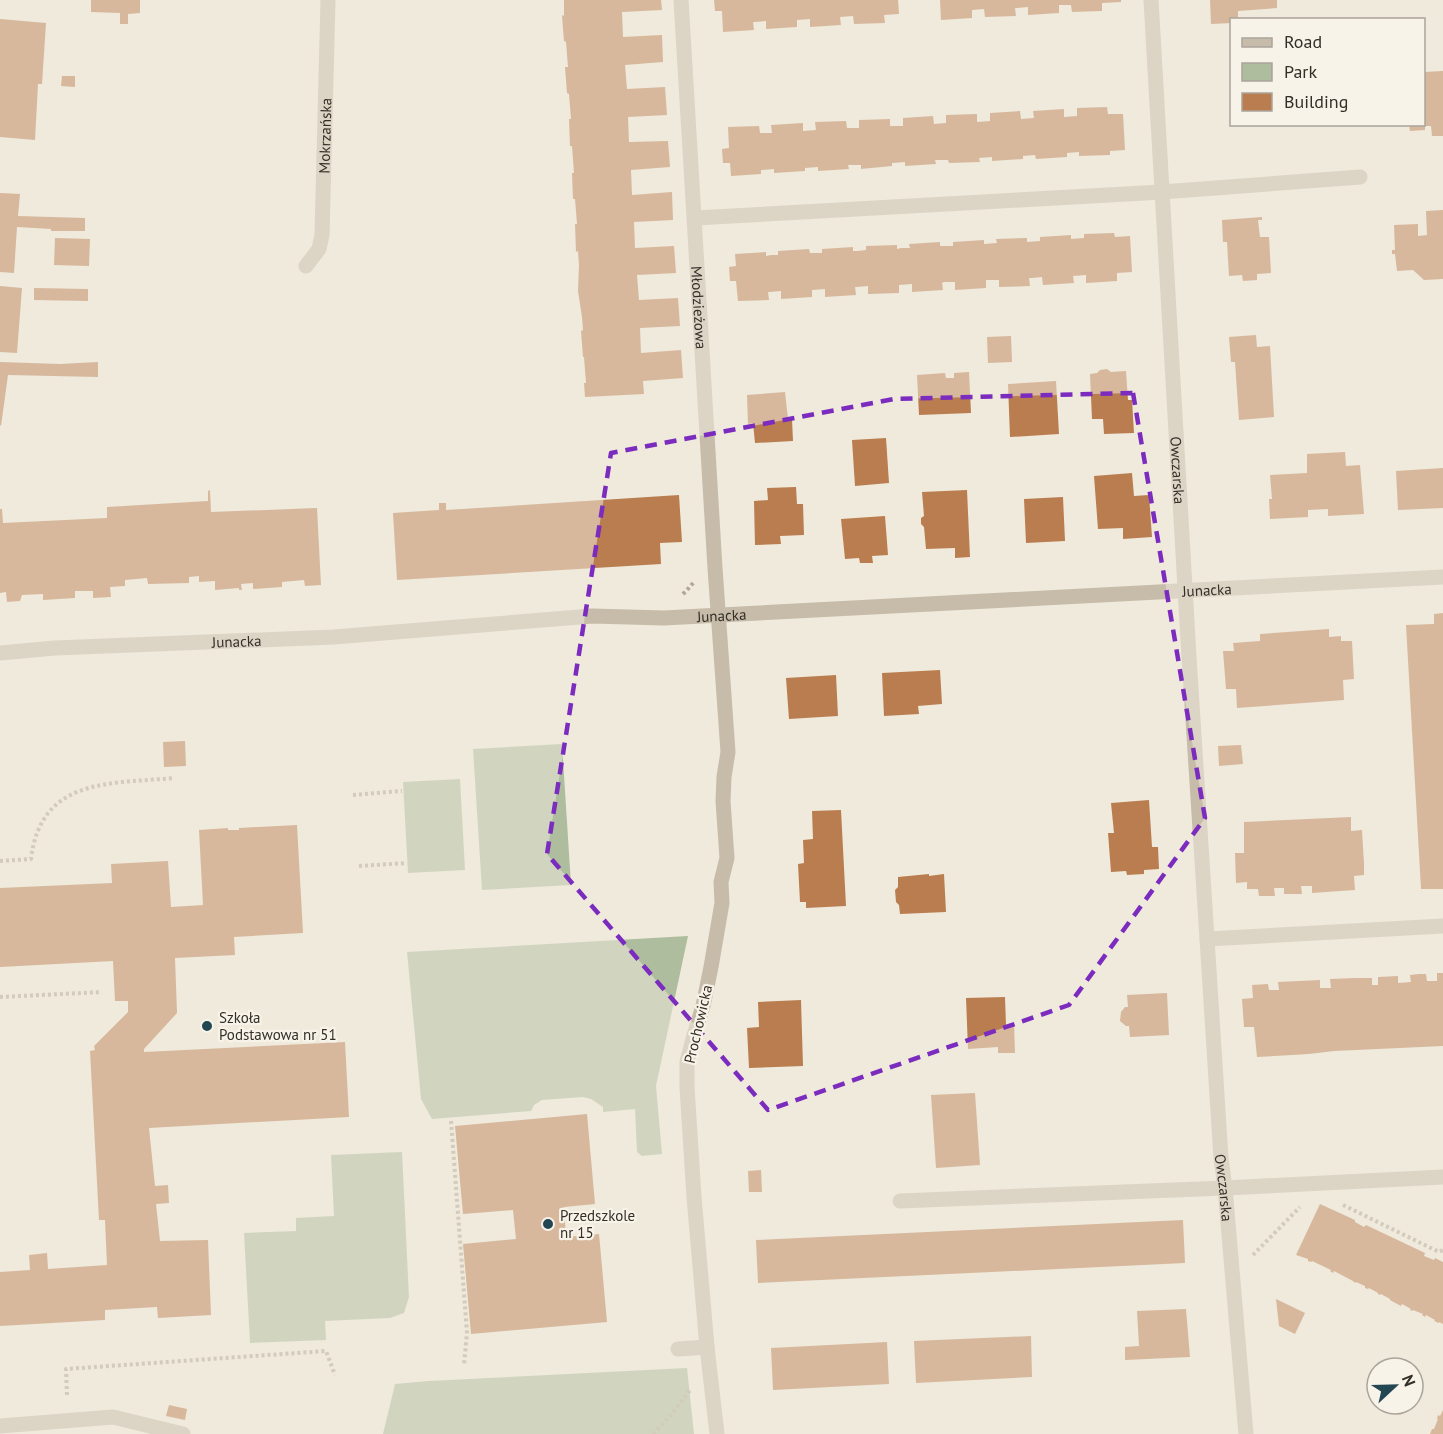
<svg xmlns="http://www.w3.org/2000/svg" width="1443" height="1434" font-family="'PT Sans',sans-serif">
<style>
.green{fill:#adbd9e}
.building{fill:#ba7d4f}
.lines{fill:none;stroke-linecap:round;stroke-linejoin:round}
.path{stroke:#b2a694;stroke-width:4;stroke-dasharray:3 3;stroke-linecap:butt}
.lane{stroke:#c6bca9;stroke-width:15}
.street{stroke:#c6bca9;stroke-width:15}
.marked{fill:none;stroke:#7b2cbf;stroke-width:4.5;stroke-dasharray:12 8;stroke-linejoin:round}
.poi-dot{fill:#224652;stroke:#f8f3e8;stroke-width:2}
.labels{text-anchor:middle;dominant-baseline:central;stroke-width:4.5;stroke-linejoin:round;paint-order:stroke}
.street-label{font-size:15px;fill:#342e28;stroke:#f8f3e8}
.poi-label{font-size:15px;fill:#342e28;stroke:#f8f3e8;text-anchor:start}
</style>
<rect width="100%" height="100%" fill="#efeadc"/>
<g class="green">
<path d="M562,744L571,885L482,890L473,749Z"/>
<path d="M460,779L465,870L408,873L403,782Z"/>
<path d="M688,936L656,1086L662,1154L642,1156L637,1152L635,1109L603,1112V1107L591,1099L583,1097L542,1100L534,1105L531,1111L432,1119L421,1099L407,952Z"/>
<path d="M402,1152L409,1297L404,1313L390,1318L325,1321L326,1340L250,1343L244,1233L296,1231V1218L334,1216L331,1155Z"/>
<path d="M687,1368L694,1434H383L395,1384L428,1381Z"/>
</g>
<g class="building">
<path d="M91,0H140V13L128,14V24H120V13L91,12Z"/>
<path d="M564,0H661L662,10L622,12L623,37L662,35L663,62L625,65L627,89L665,87L667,115L628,117L629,142L668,141L670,167L631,170L632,195L672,192L673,220L634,222L635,248L674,246L676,273L637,275L639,300L678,298L680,326L640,328L641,353L681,350L683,378L643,381L644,394L585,397L584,383H586L584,357H583L581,331L583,330L582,317L578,291L579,265L578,251L576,252L575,224H577L575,199H573L572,173H574L572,146H570L569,119H571L569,94L567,93L565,67H568L566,42L564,41L563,29L562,15L564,16Z"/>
<path d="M714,0H898L899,14L884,15L885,23L854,24L853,16L840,17L841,25L810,27V19L797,20V27L766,29V21L755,22H753L754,30L723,32L722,11H715Z"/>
<path d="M940,0H1121V2L1102,3V11L1072,12L1071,5H1059V13L1028,15V7L1017,8H1015L1016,16L985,17L984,9L972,10V18L941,20Z"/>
<path d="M1210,0H1277V8L1238,11V20H1232V23L1211,24Z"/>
<path d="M0,19L46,23L42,84H38L35,140L0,137Z"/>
<path d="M1443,71V136H1432L1431,126H1425V130L1410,131L1409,124H1424V72Z"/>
<path d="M62,76H75V87L61,86Z"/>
<path d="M1107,107L1108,114H1123L1125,150L1110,151V155L1079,156V152L1067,153V157L1036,159L1035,155L1023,156V159L992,161V157L979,158L980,162L949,163L948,160H935L936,164L905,166V162L892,163V166L861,169V165H848L849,169L818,171V167L805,168V171L774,173V169L761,170V174L731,176L730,163H723L722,149L729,148L728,127L759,126L760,133H772L771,125L803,123V131L816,130L815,122L846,121L847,128H859V120L890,119V126H903V118L933,116L934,124L946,123V115L977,114V122L990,121V113L1020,111L1021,119L1034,118L1033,111L1064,109V117L1077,116V108Z"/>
<path d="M0,193L20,194L18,216L85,218V231H51V229L17,227L14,273L0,272Z"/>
<path d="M1443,210V279L1424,280L1413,270L1397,271L1395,254H1392V250H1395L1394,225L1418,224V236L1427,235L1426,211Z"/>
<path d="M1262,217V220H1258L1260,237H1269L1271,273L1257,274V280L1243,281L1242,275L1229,276L1227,242H1223L1222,220Z"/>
<path d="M1114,233L1115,237L1130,236L1132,272L1117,273V281L1086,283V275L1073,276L1074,283L1043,285L1042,277L1032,278H1029L1030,286L999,287V280H986V288L955,290V282H944L942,283L943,290L912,292V284L899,285V293L868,294V286L857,287H855L856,295L825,297V289L812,290V297L781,299V291L770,292H768L769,300L738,301L736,281H730L729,267L736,266L735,254L766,252V256L771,255H778V251L809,249L810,253H822V249L853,247V251H858L866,250V246L897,245V249L901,248H910L909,244L940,242V246H953V242L984,240V244L997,243L996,239L1027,238V242L1040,241V237L1071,235V239L1084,238V234Z"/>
<path d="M55,238L90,239L89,266L54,265Z"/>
<path d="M0,286L22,288L17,353L0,352Z"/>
<path d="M34,288L88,289V301L34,300Z"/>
<path d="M1256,335L1257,347L1270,346L1274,417L1239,420L1235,362H1231L1229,337Z"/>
<path d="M1011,336L1012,362L988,363L987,337Z"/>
<path d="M0,362L60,364L98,362V377L8,375L1,426L0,425Z"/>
<path d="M1107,369L1111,372L1126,371L1128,400H1132L1134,433L1104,434L1103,419H1092L1090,374L1097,373L1100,370Z"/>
<path d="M969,372L971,413L919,415L917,375L945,373L946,378H954V373Z"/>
<path d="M1056,381L1059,434L1010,437L1008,384Z"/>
<path d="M785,392L788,419H792L793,441L755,443L753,423L748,424L747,395Z"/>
<path d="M886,438L889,483L855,486L852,440Z"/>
<path d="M1345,452L1346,466L1360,465L1364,514L1328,516V509L1308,510V517L1270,519L1269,499H1272L1270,475L1307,473V454Z"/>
<path d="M1443,468V508L1398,510L1396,471Z"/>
<path d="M1132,473L1134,496L1149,495L1152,537L1123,539V528L1098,529L1094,476Z"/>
<path d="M796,487L797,504H803L804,535L780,536L781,544L755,545L754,501L768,500L767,488Z"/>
<path d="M210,490L211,512L317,508L321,585L305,586L304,580L282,582V587L253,589V583L241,584L242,590H239V588L215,590V581L199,582V576L189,577V583L148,584L147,578L125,580V586L110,587L111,597L93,598V591H75V598L43,600V594L22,595L20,601L7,602L6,592L0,593V509H2L3,523L107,518V507L208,501V491Z"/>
<path d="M967,490L970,557L955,558V548L926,549L924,527L921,524V518L924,516L922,492Z"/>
<path d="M679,495L682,542L660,543L661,564L397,580L393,513L439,510V503H446V510Z"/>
<path d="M1063,497L1065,541L1026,543L1024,499Z"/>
<path d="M885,516L888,555L872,556L873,563H860L859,558L845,559L841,519Z"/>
<path d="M1443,613V889H1421L1406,625L1434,624V614Z"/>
<path d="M1329,629V637L1341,636V641H1352L1354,679L1343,680L1344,700L1237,708L1236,689H1226L1223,651H1234L1233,643L1260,641V634Z"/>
<path d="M940,670L942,704L918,706L919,714L884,716L882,673Z"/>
<path d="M836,675L838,716L789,719L786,678Z"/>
<path d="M185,741L186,766L164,767L163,742Z"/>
<path d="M1241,745L1243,764L1219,766L1218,746Z"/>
<path d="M1149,800L1152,847H1158L1159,869L1144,870V874L1127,875L1126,871L1111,872L1108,833H1114L1111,803Z"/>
<path d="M841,810L846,906L806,908V902H800L798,864L804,863L803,840L813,839L812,811Z"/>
<path d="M1351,817V831L1362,830L1364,864V875L1354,876L1355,890L1312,893V886H1301L1302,894H1284V888H1274L1275,896H1259L1258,889H1247V882L1236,883L1235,853H1244V822Z"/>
<path d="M297,825L303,933L234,937L235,955L175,958L177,1013L144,1049V1052L345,1042L349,1117L149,1128L155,1186L168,1185L169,1203L156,1204L160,1241L208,1240L211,1315L158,1318L157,1307L105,1310V1320L0,1326V1272L30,1270L29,1255L47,1253L48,1269L107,1265L105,1220H99L90,1051L95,1050L94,1046L128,1012V1001H115L113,961L0,967V888L112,883L111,864L168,861L171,907L203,905L199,830L228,828V830H239V828Z"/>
<path d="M929,874V876L944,874L946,912L900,914L899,905L896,902L895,890L898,887V877Z"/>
<path d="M1437,973H1443V1046L1334,1051L1309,1054L1257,1057L1254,1027H1244L1242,999L1253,998L1252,985L1268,984L1269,990H1279L1278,982L1320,980V988H1331L1330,979L1356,978H1372V985H1378V977L1398,976V983L1411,982L1410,975L1419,974H1426L1427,981H1437Z"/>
<path d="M1167,993L1169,1035L1130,1037L1129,1026H1126L1120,1021L1121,1012L1125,1007H1128L1127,995Z"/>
<path d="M1005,997L1006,1025L1014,1024L1015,1053H998V1047L968,1049L966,998Z"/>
<path d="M801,1000L803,1066L749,1068L747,1028L759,1027L758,1002Z"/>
<path d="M975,1093L980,1165L936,1168L931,1095Z"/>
<path d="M587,1114L595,1204L564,1207L566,1237L599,1234L607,1322L471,1334L463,1244L516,1239L513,1210L463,1214L455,1126Z"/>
<path d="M761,1170L762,1192H749L748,1171Z"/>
<path d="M1320,1204L1355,1220V1222L1364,1227L1366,1225L1425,1253L1424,1256L1434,1260L1435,1258L1443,1262V1324L1439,1322V1323L1434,1321L1435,1320L1426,1315L1425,1317L1422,1315L1423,1314L1413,1310L1412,1311L1410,1310L1411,1309L1402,1304L1401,1306L1390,1300V1299L1381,1294L1380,1295L1378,1294V1293L1369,1288L1368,1289L1365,1288V1286L1356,1282L1355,1283L1353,1281L1334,1271L1333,1273L1330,1271L1331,1270L1312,1261L1311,1262L1308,1261V1259L1296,1255Z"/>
<path d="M1183,1220L1185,1263L758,1283L756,1240Z"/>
<path d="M1276,1299L1305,1313L1295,1334L1279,1326Z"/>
<path d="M1186,1309L1190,1357L1125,1360V1347L1139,1346L1137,1311Z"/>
<path d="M1031,1336L1032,1377L916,1383L914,1341Z"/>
<path d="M887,1342L889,1384L773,1390L771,1348Z"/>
<path d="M169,1405L187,1409L185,1420L166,1416Z"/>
<path d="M1443,1410V1434H1430L1432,1429H1434L1438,1419H1437L1438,1415L1440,1416Z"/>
</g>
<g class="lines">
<g class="path">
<path d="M683,594L687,590L694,582"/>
<path d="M353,795L402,791"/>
<path d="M0,861L31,859C41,777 110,784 174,778"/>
<path d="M359,866L407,863"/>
<path d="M0,997L102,992"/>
<path d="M451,1121L467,1333L464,1365"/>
<path d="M1343,1205L1439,1252L1443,1250"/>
<path d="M1253,1255L1300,1207"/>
<path d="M67,1395L66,1369L326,1351L335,1375"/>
<path d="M653,1434L671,1415L690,1390"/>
</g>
<g class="lane">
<path d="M695,218L1162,192L1360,177"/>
<path d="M678,1349L707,1347"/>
</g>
<g class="street">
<path id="s1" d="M681,0L715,568L728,752L724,777L723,801L727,858L721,882L722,903L711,967L703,1006L693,1039L687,1062V1087L694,1197L707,1347L717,1434"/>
<path id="s2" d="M1151,0L1189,657L1221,1158L1225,1188L1246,1434"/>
<path id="s3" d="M306,266L319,249L322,235L328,0"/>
<path id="s4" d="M0,653L55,648L334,637L592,616L664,618L1443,577"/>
<path d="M1207,939L1443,926"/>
<path d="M900,1201L1225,1188L1443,1177"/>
<path d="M0,1426L113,1417L183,1434"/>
</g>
</g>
<path d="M0 0H1443V1434H0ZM1133,393L1205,818L1069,1005L768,1110L547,854L611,453L894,399Z" fill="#efeadc" fill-opacity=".55" fill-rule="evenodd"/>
<path class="marked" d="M1133,393L1205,818L1069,1005L768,1110L547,854L611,453L894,399Z"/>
<g class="poi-dot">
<circle cx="207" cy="1026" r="6"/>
<circle cx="548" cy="1224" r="6"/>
</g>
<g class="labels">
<g class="street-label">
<text stroke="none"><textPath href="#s3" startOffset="135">Mokrzańska</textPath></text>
<text stroke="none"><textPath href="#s1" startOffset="308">Młodzieżowa</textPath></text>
<text stroke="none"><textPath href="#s2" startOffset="471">Owczarska</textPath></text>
<text stroke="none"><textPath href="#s4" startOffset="1209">Junacka</textPath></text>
<text stroke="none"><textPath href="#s4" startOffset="723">Junacka</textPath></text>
<text stroke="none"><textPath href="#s4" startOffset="237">Junacka</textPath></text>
<text transform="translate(698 1024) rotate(-77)">Prochowicka</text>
<text stroke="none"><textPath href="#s2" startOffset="1190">Owczarska</textPath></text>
</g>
<g class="poi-label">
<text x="219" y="1017">Szkoła<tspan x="219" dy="17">Podstawowa nr 51</tspan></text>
<text x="560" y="1215">Przedszkole<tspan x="560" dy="17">nr 15</tspan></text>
</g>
</g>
<rect x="1230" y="18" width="195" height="108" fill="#f8f3e8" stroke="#aaa49b" stroke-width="1.5"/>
<rect x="1242" y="38" width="30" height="9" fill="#c6bca9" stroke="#aaa49b" stroke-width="1.5"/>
<text x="1284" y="48" font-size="18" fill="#342e28">Road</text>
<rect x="1242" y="63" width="30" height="18" fill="#adbd9e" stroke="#aaa49b" stroke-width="1.5"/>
<text x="1284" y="78" font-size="18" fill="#342e28">Park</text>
<rect x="1242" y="93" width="30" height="18" fill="#ba7d4f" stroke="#aaa49b" stroke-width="1.5"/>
<text x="1284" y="108" font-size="18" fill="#342e28">Building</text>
<g transform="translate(1395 1386) rotate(68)"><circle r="28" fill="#f8f3e8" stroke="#aaa49b" stroke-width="1.5"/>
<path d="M0-4.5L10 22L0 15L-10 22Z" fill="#224652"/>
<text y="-9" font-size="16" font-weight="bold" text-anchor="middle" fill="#342e28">N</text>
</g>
</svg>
